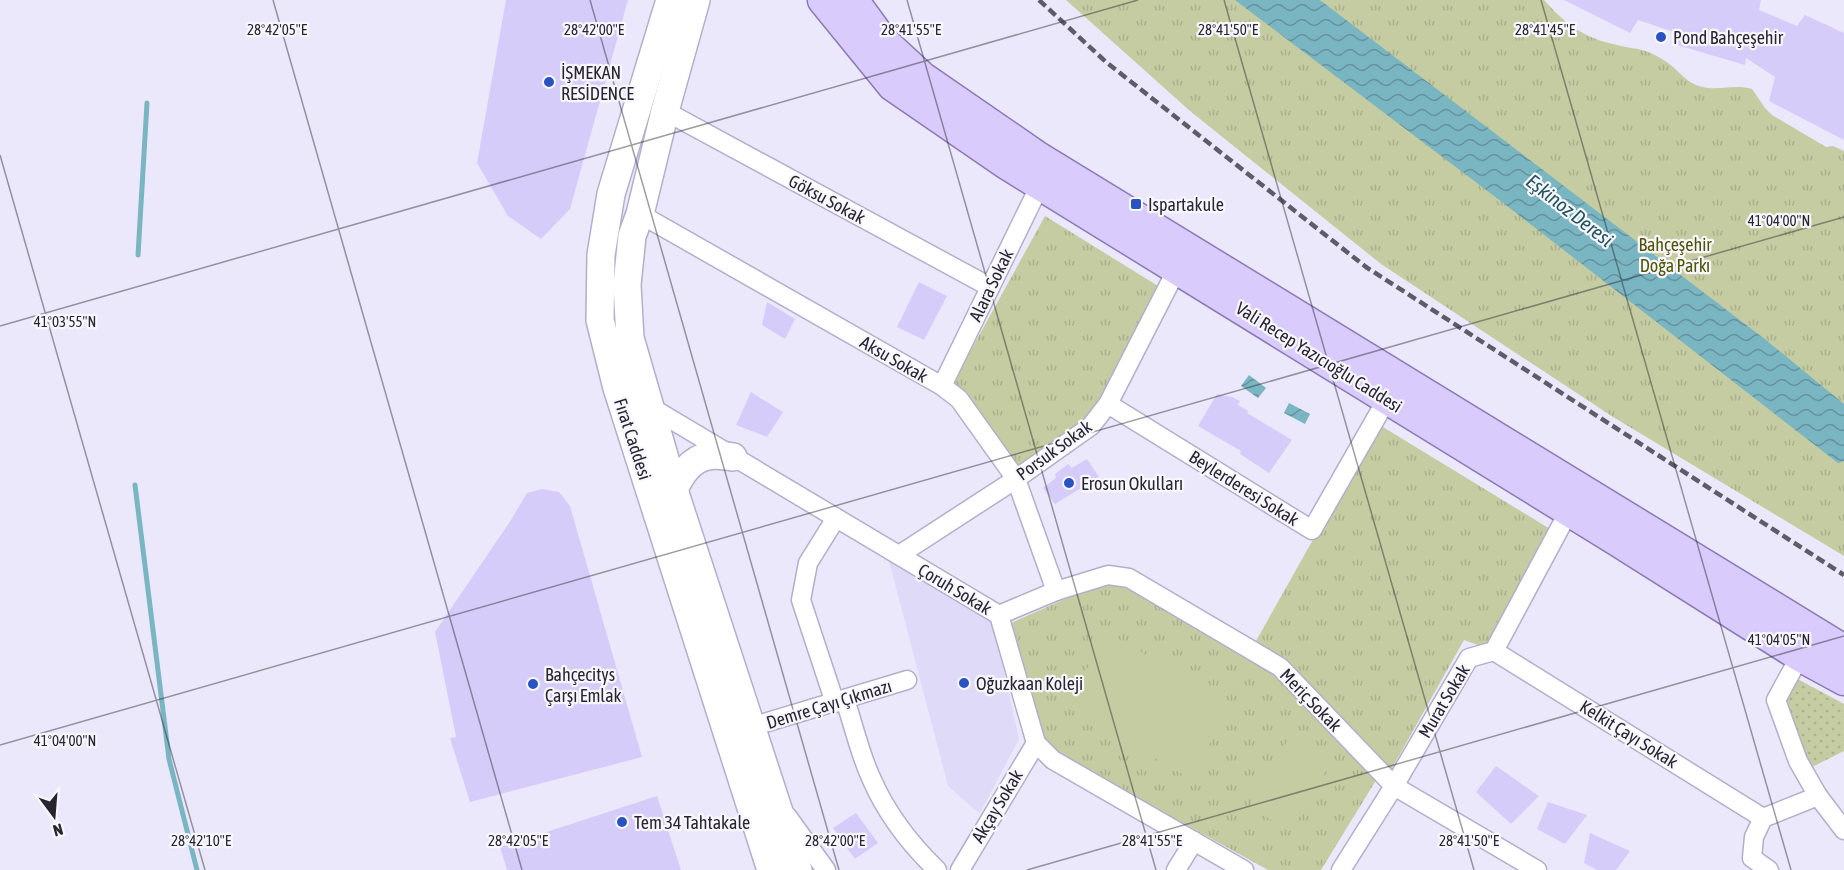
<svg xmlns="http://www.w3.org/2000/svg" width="1844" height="870" font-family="'Asap Condensed',sans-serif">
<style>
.built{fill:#e0daf9}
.grass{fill:url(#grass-dots)}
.park{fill:url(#park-tufts)}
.pitch{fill:#c6cca2}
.water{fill:url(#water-waves)}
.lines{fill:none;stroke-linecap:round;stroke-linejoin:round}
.stream{stroke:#7ab5c2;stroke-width:5}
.building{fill:#d6ccfa}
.minor-casing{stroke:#b4aecc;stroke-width:21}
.secondary-casing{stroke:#b4aecc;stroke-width:30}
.primary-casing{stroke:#8a7ab4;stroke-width:33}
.minor{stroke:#fff;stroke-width:18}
.secondary{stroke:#fff;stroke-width:27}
.primary{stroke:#d9cbfc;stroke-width:30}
.rail{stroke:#5f5c6a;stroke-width:4.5;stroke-dasharray:9 4.5;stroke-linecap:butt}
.ticks{fill:none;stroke:#282531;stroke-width:1.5;stroke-opacity:0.45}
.poi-dot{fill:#2a53c2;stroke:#f9f7fe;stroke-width:2}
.labels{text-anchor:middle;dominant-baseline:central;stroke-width:4.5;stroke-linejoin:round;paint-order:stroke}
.poi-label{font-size:18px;fill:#282531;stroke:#f9f7fe;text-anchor:start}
.street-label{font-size:18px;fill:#282531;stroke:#f9f7fe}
.park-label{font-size:18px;fill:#4e5406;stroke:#f9f7fe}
.water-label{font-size:20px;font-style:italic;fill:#22545f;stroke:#f9f7fe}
.ticks-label{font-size:15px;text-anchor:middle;fill:#282531;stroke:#f9f7fe;stroke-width:4.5;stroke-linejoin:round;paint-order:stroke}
</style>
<defs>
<pattern id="grass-dots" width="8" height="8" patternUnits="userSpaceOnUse" patternTransform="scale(1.5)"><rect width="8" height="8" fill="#c6cca2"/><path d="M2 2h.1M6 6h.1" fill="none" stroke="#aaaf8c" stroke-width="1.8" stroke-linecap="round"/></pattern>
<pattern id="park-tufts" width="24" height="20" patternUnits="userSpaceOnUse" patternTransform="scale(1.5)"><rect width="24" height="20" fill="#c6cca2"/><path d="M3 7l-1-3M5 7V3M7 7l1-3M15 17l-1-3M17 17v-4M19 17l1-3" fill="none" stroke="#aaaf8c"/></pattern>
<pattern id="water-waves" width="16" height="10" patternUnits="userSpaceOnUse" patternTransform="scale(1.5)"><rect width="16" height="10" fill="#7ab5c2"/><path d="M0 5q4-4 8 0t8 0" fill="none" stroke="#64939e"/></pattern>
</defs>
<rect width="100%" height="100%" fill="#ece8fb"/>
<path class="built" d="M889,561L983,614L994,626L1019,739L980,813L974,809L948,786Z"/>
<path class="grass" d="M1792,676L1844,704V751L1810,768L1781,701Z"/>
<g class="park">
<path d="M1066,0H1544C1566,25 1584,38 1617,45C1627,48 1639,48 1648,52C1656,55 1666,61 1672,66C1681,74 1689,84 1702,87C1719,91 1735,84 1752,89L1765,108L1772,115L1826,147L1833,146L1844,151V556L1613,417L1381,264L1190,111Z"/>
<path d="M1045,216L1163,289L1089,423L1017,470L950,388Z"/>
<path d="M1378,424L1560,535L1494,651L1464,640L1391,770L1285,660L1256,641Z"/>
<path d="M1103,582L1126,587L1279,676L1378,777L1321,870H1268L1062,756L1041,735L1009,624Z"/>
</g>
<g class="pitch">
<path d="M1108,633L1232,705L1189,778L1065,706Z"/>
<path d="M1288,740L1330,764L1291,831L1249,807Z"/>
</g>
<g class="water">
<path d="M1235,0H1320L1766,340L1844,404V461L1838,463L1498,199Z"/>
<path d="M1249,375L1266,388L1258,398L1241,386Z"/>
<path d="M1289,403L1310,414L1305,424L1284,413Z"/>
</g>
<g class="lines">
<g class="stream">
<path d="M138,255L147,103"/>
<path d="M135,485L169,759L197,870"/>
</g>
</g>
<g class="building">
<path d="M506,0H628L570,209L541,239L508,216L477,163Z"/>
<path d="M1564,0H1761L1759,10L1797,26L1805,15L1844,33V140L1769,101L1775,77L1746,58L1745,65L1677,45L1680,34L1638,20L1630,33Z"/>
<path d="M919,282L947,296L924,340L897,327Z"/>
<path d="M767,302L795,319L785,339L762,325Z"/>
<path d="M751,392L783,412L767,437L736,425Z"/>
<path d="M1217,394L1232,397L1240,401L1238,405L1248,411L1247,413L1292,440L1269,473L1240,454L1241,451L1198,426Z"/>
<path d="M1087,459L1099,477L1055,504L1043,488L1056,478L1055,474L1068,464L1072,468Z"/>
<path d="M542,489L559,492L570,506L642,757L470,802L450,738L456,737L435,632L511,520L527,493Z"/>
<path d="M1496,766L1539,796L1511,824L1476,792Z"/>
<path d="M657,796L681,870H507L500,847Z"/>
<path d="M1548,802L1587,815L1565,844L1537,829Z"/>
<path d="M856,813L878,843L855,859L833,828Z"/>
<path d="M1590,833L1630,851L1616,870H1597L1584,863Z"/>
</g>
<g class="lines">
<defs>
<g id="minor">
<path d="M665,111L990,287"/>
<path d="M640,214L942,386L959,399L1016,479L1056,591"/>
<path d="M942,386L1040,185"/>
<path d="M1108,404L1312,530L1387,399"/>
<path d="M647,405L999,615L1036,743L1053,760L1244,870"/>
<path d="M899,555L1016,479L1091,426L1108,404L1177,269"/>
<path d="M999,615L1056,591L1108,575L1129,578L1280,667L1394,786L1537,870"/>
<path d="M1494,651L1763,818"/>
<path d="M1800,656L1776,700L1798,761L1818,796L1844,830"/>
<path d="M845,700C854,726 860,755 872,780C887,814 911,845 937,870"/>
<path d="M835,703L801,600L808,563L836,518"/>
<path d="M751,727L907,680"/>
<path d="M787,816L826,870"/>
<path d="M960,870L1036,743"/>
<path d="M1176,870L1194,841"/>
<path d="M1341,870L1394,786L1469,658L1494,651L1569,511"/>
<path d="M1769,870L1752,858L1754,837L1763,818L1818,796"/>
</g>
<g id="secondary">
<path d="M670,0L611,194L601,255L600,320L617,388L771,870"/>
<path d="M696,0L665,111L640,214L632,236L627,285L630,338L674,490L798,870"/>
<path d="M674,490C680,476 691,459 708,456C715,454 725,456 733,457"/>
</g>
<g id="primary">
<path d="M823,0L893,86L1005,163L1616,540L1800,656L1844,680"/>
<path d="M853,0L882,40L922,77L1038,157L1844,650"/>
</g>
</defs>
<use href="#minor" class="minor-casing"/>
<use href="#secondary" class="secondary-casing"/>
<use href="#primary" class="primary-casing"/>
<use href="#minor" class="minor"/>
<use href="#secondary" class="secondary"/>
<use href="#primary" class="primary"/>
<path class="rail" d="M1039,0L1106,62L1366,267L1844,575"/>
</g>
<path class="ticks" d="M273,0L522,870M590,0L839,870M907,0L1156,870M1224,0L1474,870M1541,0L1791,870M0,155L205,870M0,326L1138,0M0,745L1844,217M1027,870L1844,636"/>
<g class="poi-dot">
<circle cx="1661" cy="37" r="6"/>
<circle cx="549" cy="82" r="6"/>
<rect x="1130" y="198" width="12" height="12" rx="3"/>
<circle cx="1069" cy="483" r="6"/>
<circle cx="964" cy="683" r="6"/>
<circle cx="533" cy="684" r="6"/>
<circle cx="622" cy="822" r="6"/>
</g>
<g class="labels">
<g class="poi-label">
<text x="1673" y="37">Pond Bahçeşehir</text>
<text x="561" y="72">İŞMEKAN<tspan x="561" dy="21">RESİDENCE</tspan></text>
<text x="1148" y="204">Ispartakule</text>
<text x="1081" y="483">Erosun Okulları</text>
<text x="545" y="674">Bahçecitys<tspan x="545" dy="21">Çarşı Emlak</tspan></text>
<text x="976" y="683">Oğuzkaan Koleji</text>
<text x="634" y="822">Tem 34 Tahtakale</text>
</g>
<g class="street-label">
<text transform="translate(827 199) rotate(28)">Göksu Sokak</text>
<text transform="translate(991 285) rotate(-64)">Alara Sokak</text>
<text transform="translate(1319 357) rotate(32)">Vali Recep Yazıcıoğlu Caddesi</text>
<text transform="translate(894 359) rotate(30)">Aksu Sokak</text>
<text transform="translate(633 439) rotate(72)">Fırat Caddesi</text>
<text transform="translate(1054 450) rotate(-36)">Porsuk Sokak</text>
<text transform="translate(1244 488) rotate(32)">Beylerderesi Sokak</text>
<text transform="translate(955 589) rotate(31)">Çoruh Sokak</text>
<text transform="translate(1311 700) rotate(46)">Meriç Sokak</text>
<text transform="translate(1444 701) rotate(-59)">Murat Sokak</text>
<text transform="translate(829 704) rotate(-17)">Demre Çayı Çıkmazı</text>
<text transform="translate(1629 734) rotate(32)">Kelkit Çayı Sokak</text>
<text transform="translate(997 806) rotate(-59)">Akçay Sokak</text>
</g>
<g class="park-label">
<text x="1675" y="244">Bahçeşehir<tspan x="1675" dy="21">Doğa Parkı</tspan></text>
</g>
<g class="water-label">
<text transform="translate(1570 210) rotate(38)">Eşkinoz Deresi</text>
</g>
</g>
<g class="ticks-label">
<text x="277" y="35">28°42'05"E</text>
<text x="594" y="35">28°42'00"E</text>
<text x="911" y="35">28°41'55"E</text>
<text x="1228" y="35">28°41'50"E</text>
<text x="1545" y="35">28°41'45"E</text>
<text x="1779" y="226">41°04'00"N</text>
<text x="65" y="327">41°03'55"N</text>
<text x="1779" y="645">41°04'05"N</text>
<text x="65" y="746">41°04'00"N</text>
<text x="201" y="846">28°42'10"E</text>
<text x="518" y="846">28°42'05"E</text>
<text x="835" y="846">28°42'00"E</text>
<text x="1152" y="846">28°41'55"E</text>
<text x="1469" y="846">28°41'50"E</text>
</g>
<g transform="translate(54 816) rotate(164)" stroke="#f9f7fe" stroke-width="4.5" paint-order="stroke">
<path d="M0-4.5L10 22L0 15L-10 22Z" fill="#282531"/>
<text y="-9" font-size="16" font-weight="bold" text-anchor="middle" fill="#282531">N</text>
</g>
</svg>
